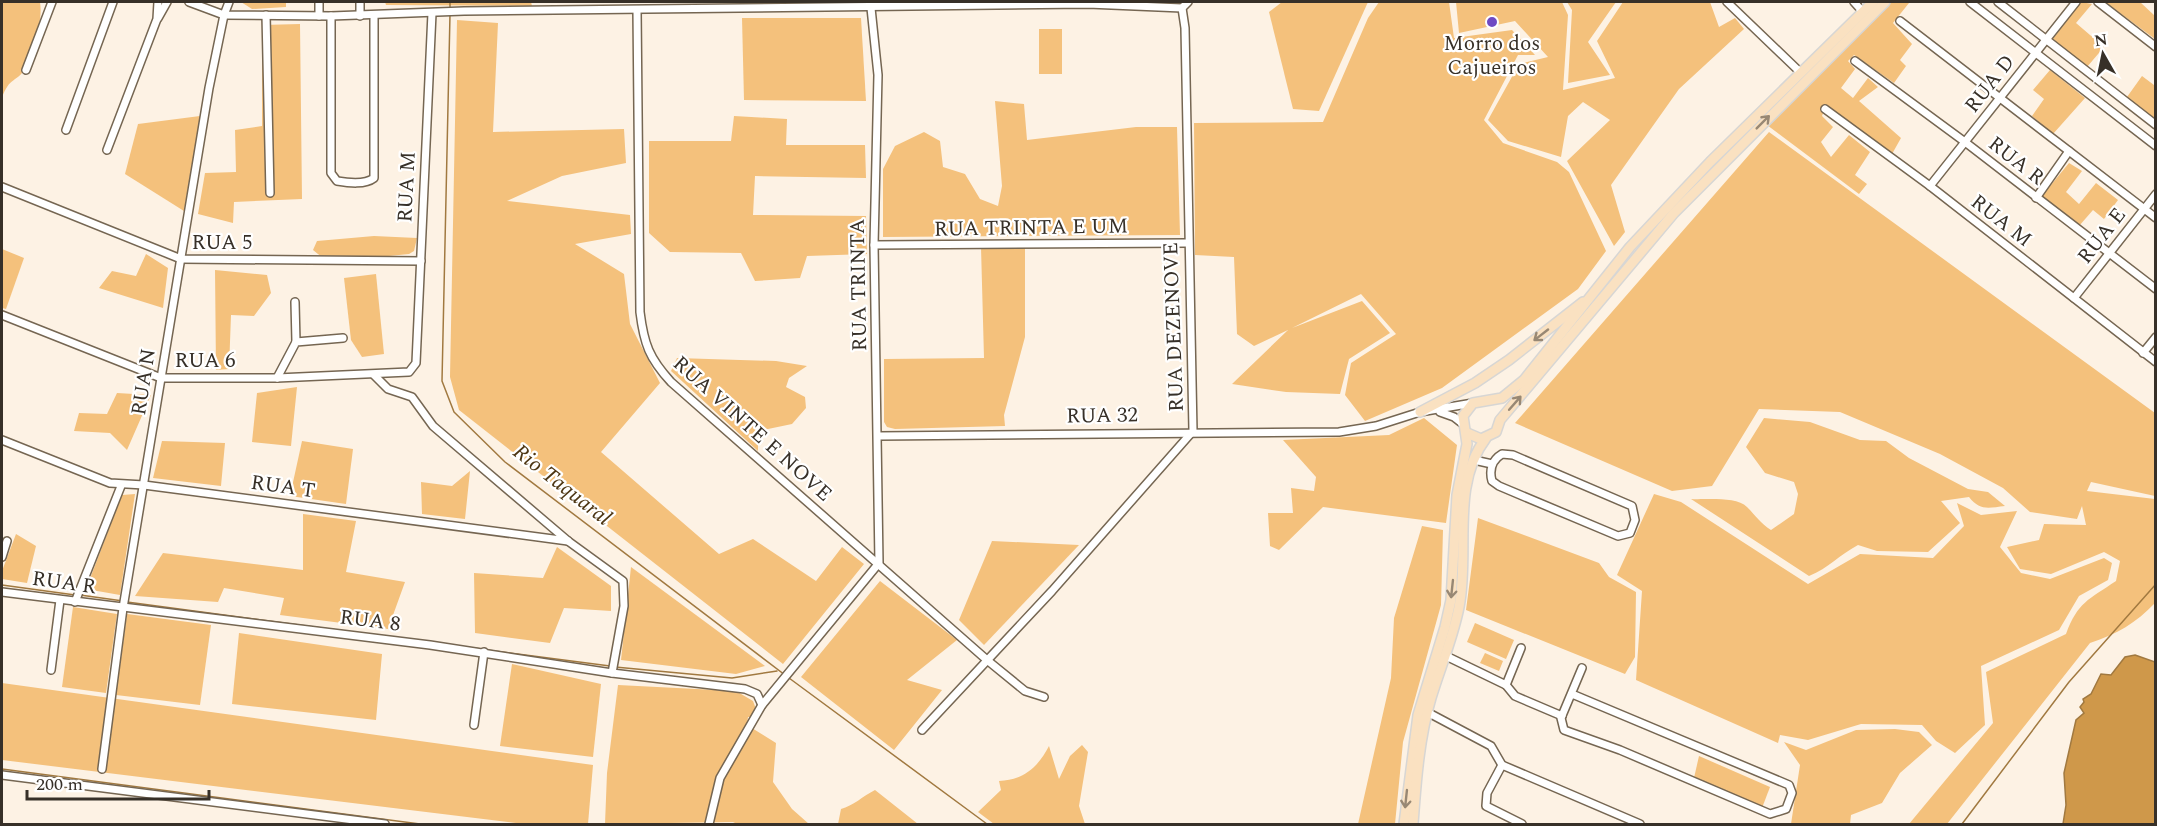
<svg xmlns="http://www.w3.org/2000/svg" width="2157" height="826" font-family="Spectral,serif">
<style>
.green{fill:#f4c17c}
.water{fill:#cf984a;stroke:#a17940;stroke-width:1.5}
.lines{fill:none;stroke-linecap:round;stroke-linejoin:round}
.stream{stroke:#a17940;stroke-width:1.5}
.minor-casing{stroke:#756652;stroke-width:10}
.major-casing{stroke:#d7d6d4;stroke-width:12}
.minor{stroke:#fff;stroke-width:7}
.major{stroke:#fae1c1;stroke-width:9}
.oneway{stroke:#988874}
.poi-dot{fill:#6f4ac3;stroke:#fff;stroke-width:2}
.labels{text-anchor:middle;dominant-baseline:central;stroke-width:4.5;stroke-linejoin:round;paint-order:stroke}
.poi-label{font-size:21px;fill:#373028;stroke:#fff}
.street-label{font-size:21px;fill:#373028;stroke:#fff}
.water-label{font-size:22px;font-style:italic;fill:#4e3715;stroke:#fff}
</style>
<rect width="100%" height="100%" fill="#fdf2e4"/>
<g class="green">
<path d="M2,2H40C43,22 34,50 24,70C17,82 9,77 2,98Z"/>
<path d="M241,2H286V7L252,9Z"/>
<path d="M385,2H531L532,6L386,5Z"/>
<path d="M1282,2H1368L1319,111L1293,109L1269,12Z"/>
<path d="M1379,2H1449L1454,38L1512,30L1535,55H1518L1484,120L1503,143L1557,162L1569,172L1606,251L1578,289L1442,388L1365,421L1345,395L1351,363L1396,334L1361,294L1292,328L1362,301L1390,333L1349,359L1340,394L1286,392L1232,384L1288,330L1254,346L1237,334L1234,257L1195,255L1194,123L1323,122L1368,18Z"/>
<path d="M1456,2H1562L1568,15L1563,90L1615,78L1597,41L1623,2H1710L1719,27L1735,18L1744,29L1679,89L1611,185L1625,232L1614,246L1567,161L1610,120L1583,102L1568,116L1561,157L1508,141L1488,120L1519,64L1548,57L1515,21L1459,33Z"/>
<path d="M1567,2H1616L1588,42L1610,75L1568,83L1572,10Z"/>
<path d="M1890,2L1909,3L1893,23L1912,44L1900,60L1906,66L1894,83L1854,55L1848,61L1855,69L1841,88L1853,98L1868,78L1878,87L1859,101L1901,138L1892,154L1826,105L1822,116L1833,127L1821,142L1831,157L1849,135L1870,152L1855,175L1867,184L1859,194L1767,125Z"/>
<path d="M2081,2L2092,4L2076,23L2104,47L2087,67L2052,40Z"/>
<path d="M2105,2H2140L2155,16V39Z"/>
<path d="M742,18H861L866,101L744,100Z"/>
<path d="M457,20L498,23L493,132L624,129L626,163L562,176L507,201L630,215L631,234L575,244L624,274L630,324L660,383L601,452L719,554L753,539L816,581L842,547L864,564L783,664L459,410L450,377Z"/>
<path d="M300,24L302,199L234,202L233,223L198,214L205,173L236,172L235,130L262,126V25Z"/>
<rect x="1039" y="29" width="23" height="45"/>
<path d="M2050,70L2085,98L2053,134L2032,116L2044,99L2033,90Z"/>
<path d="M2142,76L2154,85L2155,83V120L2127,97Z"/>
<path d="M995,101L1024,104L1027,140L1136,127H1177L1180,235L883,237V169L895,146L924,132L940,141L943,167L965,174L980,199L998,206L1002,186Z"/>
<path d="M200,116L184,211L125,174L138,124Z"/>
<path d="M734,116L787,119L786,145H865L866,178L755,176L753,215L866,216L867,254L807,256L800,278L755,281L741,253L670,252L649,233V141H731Z"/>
<path d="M1769,132L2155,413V496L2091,482L2087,491L2155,499V603C2136,623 2117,634 2090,643L1947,824H1909L1993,723L1986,672L2066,634C2078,602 2088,600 2116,581L2120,561L2104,552L2051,574L2020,569L2007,547L2039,540L2044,524L2086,525L2082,506L2077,519L2030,512L2003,488L1940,454L1840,412L1759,409L1712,486L1672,491L1515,423Z"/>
<path d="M2069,163L2082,171L2066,192L2079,204L2096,183L2118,200L2104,219L2093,210L2079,226L2041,197Z"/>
<path d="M374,236L417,238L414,251L409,254L369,258L346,256L323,258L313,250L317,241Z"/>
<path d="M1025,246V337L1004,415L1005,426L895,429L887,427L884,422V359L984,358L981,247Z"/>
<path d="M2,249L24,258L6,309L2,308Z"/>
<path d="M146,254L168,268L163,308L99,288L112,271L136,276Z"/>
<path d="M215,270L267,275L271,293L254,316L231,315L229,369L216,370Z"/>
<path d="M376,274L384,354L362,357L351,340L344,278Z"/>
<path d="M677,358L776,361L807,366L789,378L786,387L805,397L806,408L792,424L758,431V451L671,371Z"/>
<path d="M297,387L291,446L252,442L257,393Z"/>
<path d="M117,393L151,395L127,450L110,433L74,431L79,413L107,414Z"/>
<path d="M1424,418L1457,445L1446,523L1323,507L1279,550L1270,546L1268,513H1293L1291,488L1314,491L1316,477L1283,440L1389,435Z"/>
<path d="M1764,418L1810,422L1860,440L1886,441L1909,458L1968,489L1988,492L2005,506C1988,508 1980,511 1969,497L1941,501L1960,523L1928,552L1877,551L1858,545C1839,555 1829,568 1809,576L1691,499C1705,500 1736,496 1747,507C1755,515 1760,523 1771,530L1794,514L1798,494L1794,482L1765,473L1746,447Z"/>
<path d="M162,441L225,443L221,486L153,478Z"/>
<path d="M302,441L353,449L346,504L290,496Z"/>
<path d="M470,471L465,519L422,514L421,482L452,486Z"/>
<path d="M135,494L120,595L86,589L122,495Z"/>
<path d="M1654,494L1681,502L1808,584L1860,554L1933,558L1964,526L1957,503L1981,515L2017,511L2000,547L2021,573L2050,579L2104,558L2112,563L2108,580L2079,596L2059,630L1981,666L1985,725L1955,753L1936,741L1922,725L1861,724L1808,740L1780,735L1778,743L1636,680L1642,591L1617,575Z"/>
<path d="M303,514L356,521L346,572L405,582L388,629L280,615L284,598L224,588L218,602L135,596L163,553L303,570Z"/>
<path d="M1478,518L1599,563L1609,577L1636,592L1635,657L1625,674L1466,610Z"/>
<path d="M1422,526L1443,530L1441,605L1403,742L1395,824H1358L1391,678L1394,618Z"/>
<path d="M16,534L36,546L27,583L2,579V571Z"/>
<path d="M992,541L1079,545L984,645L959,620Z"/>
<path d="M557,547L611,586V611L564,608L550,643L475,633L474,573L543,578Z"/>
<path d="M631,567L765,666L736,674L621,660Z"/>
<path d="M880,581L957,640L907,680L942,690L894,750L801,677Z"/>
<path d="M73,607L117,614L106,693L62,687Z"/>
<path d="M127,614L211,625L200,705L116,695Z"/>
<path d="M1475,623L1514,640L1506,659L1467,642Z"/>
<path d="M239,633L382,654L376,720L232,704Z"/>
<path d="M1485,653L1503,661L1499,671L1480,663Z"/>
<path d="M512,664L601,684L593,757L500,746Z"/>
<path d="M2,683L593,765L588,824H524L2,760Z"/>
<path d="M618,685L736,691L753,701L759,717H748L747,725L776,743L773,782L792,809L809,824H731L735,822L605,824L607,773Z"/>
<path d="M1895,729L1919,732L1932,745L1900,773L1882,803L1851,815L1850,824H1791L1800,765L1784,742L1806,750L1856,730Z"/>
<path d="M1082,745L1088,752L1079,806L1085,824H994L978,812L1001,790L999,781C1024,780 1038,767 1049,746L1059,779L1070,756Z"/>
<path d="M1699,756L1770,787L1762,808L1694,778Z"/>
<path d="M875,790L918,824H838L841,809C853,806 863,796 875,790Z"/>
</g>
<path class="water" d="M2135,655L2155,662V824H2063L2066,805L2064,773L2076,720L2084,713L2080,707L2084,702L2083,699L2091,694L2101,674L2111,675L2125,657Z"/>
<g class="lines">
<g class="stream">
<path d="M450,10V2"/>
<path d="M450,14L442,381L454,412L505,462L785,675"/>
<path d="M2,585L75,595"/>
<path d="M80,595L123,601"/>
<path d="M127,602L375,635"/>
<path d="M457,646L482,649"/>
<path d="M487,650L610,666"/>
<path d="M615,667L732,678L777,671"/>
<path d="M789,678L987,824"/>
<path d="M2,769L420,824"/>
<path d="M1962,824L2069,682L2156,584"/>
</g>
<defs>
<g id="minor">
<path d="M189,2L224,15L331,16L464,11L1088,4L1182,8"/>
<path d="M319,2V16"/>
<path d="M360,2V16"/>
<path d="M1727,2L1801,73"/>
<path d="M1854,2L1863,12"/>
<path d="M1970,2L2156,146"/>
<path d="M1998,2L2156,125"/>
<path d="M2098,2L2156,47"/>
<path d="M637,10L640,312C644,344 649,358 671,382L987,660L1025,691L1044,697"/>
<path d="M266,15L270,193"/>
<path d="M331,16V173L337,181C349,183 365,185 374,178V16"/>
<path d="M158,18L167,2"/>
<path d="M1900,21L2156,218"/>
<path d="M1855,61L1965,142L2156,289"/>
<path d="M26,70L52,2"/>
<path d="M1825,109L1930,186L2156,362"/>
<path d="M66,130L113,2"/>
<path d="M107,150L157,19L158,2"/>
<path d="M1930,186L2076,2"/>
<path d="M2,187L181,259L421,261"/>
<path d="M2036,198L2069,151"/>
<path d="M874,245L1187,243"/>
<path d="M2074,298L2156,194"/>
<path d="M295,302L296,342"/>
<path d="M2,315L161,378H277L409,372L416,363L432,13"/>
<path d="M2143,353L2156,337"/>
<path d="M374,375L388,389L412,397L433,426L568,541L623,581L624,606L612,673"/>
<path d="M277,378L296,342L343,338"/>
<path d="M1440,412L1454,417L1463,424"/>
<path d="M879,436L1339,432L1376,426L1420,412L1473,403"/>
<path d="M2,440L110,483L144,485L568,541"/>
<path d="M1502,454L1513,455L1632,506L1635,520L1630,533L1618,536L1499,486L1492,481C1489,470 1492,460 1502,454Z"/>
<path d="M1474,460L1492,464"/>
<path d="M2,557L7,541"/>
<path d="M2,592L430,645L612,673L745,689L757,694L762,705"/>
<path d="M75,602L121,486"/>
<path d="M1446,656L1506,685L1515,696L1562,716"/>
<path d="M51,670L60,600"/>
<path d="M1506,685L1521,648"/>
<path d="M1572,694L1789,785L1792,793L1786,809L1770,814L1620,750L1564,730L1561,718L1582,668"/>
<path d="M1427,712L1491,746L1502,765L1640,824"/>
<path d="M474,725L484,652"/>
<path d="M922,730L1052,591L1193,431L1185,28L1182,8L1188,2"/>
<path d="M1502,765L1487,793L1486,806L1522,824"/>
<path d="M102,769L123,608L209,88L224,15L229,2"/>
<path d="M2,775L385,824"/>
<path d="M709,824L720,778L762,705L879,563L874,245L878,75L871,8L874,2"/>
</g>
<g id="major">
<path d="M1420,412L1475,383L1509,360L1583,302"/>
<path d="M1467,433L1481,439L1496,432L1500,420L1674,213L1885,2"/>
<path d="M1404,824L1418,715L1445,627L1451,600L1457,495L1467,444L1463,416L1473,403L1502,398L1524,380L1630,247L1710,162L1873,2"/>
<path d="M1413,824C1416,783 1419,738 1431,698C1440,668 1453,638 1459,607C1470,553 1450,485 1486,438"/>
</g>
</defs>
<use href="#minor" class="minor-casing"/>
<use href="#major" class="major-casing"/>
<use href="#minor" class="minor"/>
<use href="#major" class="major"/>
</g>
<defs><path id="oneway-shaft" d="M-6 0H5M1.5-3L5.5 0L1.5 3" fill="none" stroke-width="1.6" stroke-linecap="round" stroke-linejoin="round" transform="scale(1.5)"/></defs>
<g class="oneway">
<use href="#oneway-shaft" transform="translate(1763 122) rotate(-45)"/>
<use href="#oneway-shaft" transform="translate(1541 335) rotate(142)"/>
<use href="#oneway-shaft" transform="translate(1515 403) rotate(-49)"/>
<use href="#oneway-shaft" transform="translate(1452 589) rotate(96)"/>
<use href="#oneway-shaft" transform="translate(1406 799) rotate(96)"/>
</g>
<circle class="poi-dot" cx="1492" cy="22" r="6"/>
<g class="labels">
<g class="poi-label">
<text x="1492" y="44">Morro dos<tspan x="1492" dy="24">Cajueiros</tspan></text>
</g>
<g class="street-label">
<text transform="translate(1990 84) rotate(-52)">RUA D</text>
<text transform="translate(2016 161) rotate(38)">RUA R</text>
<text transform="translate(407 187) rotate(-87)">RUA M</text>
<text transform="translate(2001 221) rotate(38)">RUA M</text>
<text transform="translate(1031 228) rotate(-1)">RUA TRINTA E UM</text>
<text transform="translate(2102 236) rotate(-52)">RUA E</text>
<text x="222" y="243">RUA 5</text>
<text transform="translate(859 285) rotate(-91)">RUA TRINTA</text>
<text transform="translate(1174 327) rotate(-92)">RUA DEZENOVE</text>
<text x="205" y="361">RUA 6</text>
<text transform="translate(144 382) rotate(-81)">RUA N</text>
<text transform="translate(1102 416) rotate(-1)">RUA 32</text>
<text transform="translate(752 429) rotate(42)">RUA VINTE E NOVE</text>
<text transform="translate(283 487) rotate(8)">RUA T</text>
<text transform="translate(64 583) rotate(8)">RUA R</text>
<text transform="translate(370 621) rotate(7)">RUA 8</text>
</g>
<g class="water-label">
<text transform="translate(562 485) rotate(38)">Rio Taquaral</text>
</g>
</g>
<rect width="2157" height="826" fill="none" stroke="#373028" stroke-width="6"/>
<g transform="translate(2103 54) rotate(351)" stroke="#ffffff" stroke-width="4.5" paint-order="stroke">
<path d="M0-4.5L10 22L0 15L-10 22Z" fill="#373028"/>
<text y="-9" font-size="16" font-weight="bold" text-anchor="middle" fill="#373028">N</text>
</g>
<path d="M27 790v9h182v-9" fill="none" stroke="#373028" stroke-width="3"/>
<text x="36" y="790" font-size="18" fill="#373028" stroke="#ffffff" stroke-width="4.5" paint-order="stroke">200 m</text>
</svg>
